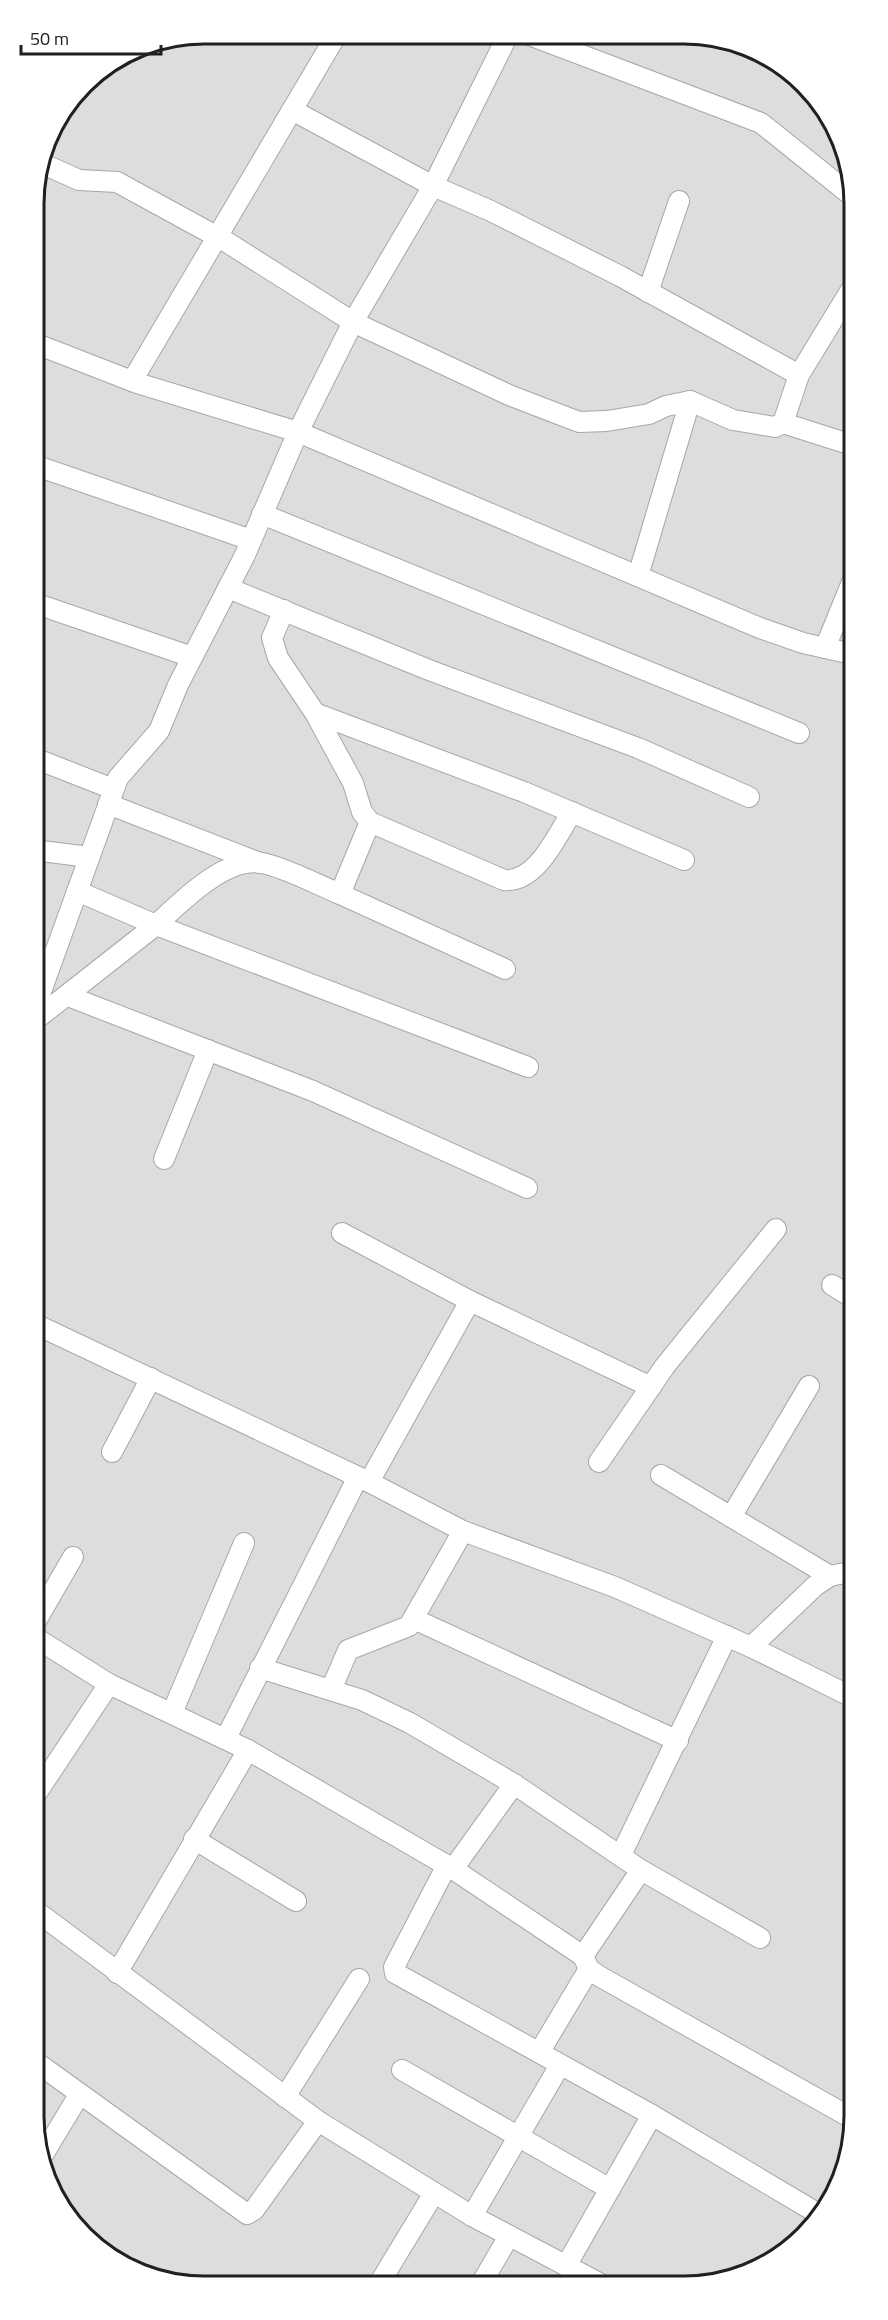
<svg xmlns="http://www.w3.org/2000/svg" width="888" height="2320" font-family="'Titillium Web',sans-serif">
<style>
.residential{fill:#dedddd}
.lines{fill:none;stroke-linecap:round;stroke-linejoin:round}
.minor-casing{stroke:#a7a7a7;stroke-width:22}
.minor{stroke:#fff;stroke-width:20}
.rim{fill:none;stroke:#202020;stroke-width:3}
</style>
<rect width="100%" height="100%" fill="#f1ede7"/>
<path class="residential" d="M204,33L718,36L805,83L852,170L855,2127L842,2181L813,2229L770,2264L718,2284H171L83,2237L36,2150L33,192L51,128L91,76L139,46Z"/>
<g class="lines">
<defs>
<g id="minor">
<path d="M529,35L761,123L852,196"/>
<path d="M292,110L433,186L491,211L620,276L799,375"/>
<path d="M41,163L79,180L117,182L225,241L353,322L509,395L579,422L607,421L649,414L666,406L690,401L733,420L775,427L783,423L799,375L852,288"/>
<path d="M648,292L679,201"/>
<path d="M34,343L137,383L298,432L760,628L803,643L852,654"/>
<path d="M132,381L337,34"/>
<path d="M783,423L852,445"/>
<path d="M34,465L251,540"/>
<path d="M262,514L799,733"/>
<path d="M638,576L690,401"/>
<path d="M228,588L429,670L638,748L749,797"/>
<path d="M34,603L192,657"/>
<path d="M284,610L272,638L278,658L315,713L353,783L362,812L370,822L504,880C537,883 557,835 572,812"/>
<path d="M825,648L852,582"/>
<path d="M315,713L524,792L684,860"/>
<path d="M34,758L113,789"/>
<path d="M108,804L260,863"/>
<path d="M34,850L89,857"/>
<path d="M77,891L156,925C180,903 225,856 262,863C284,867 318,885 340,894L370,822"/>
<path d="M340,894L505,969"/>
<path d="M35,954L52,961L35,1008"/>
<path d="M52,961L118,778L159,731L178,685L245,555L298,432L353,322L433,186L508,35"/>
<path d="M68,996L313,1091L527,1188"/>
<path d="M35,1020L156,925L528,1067"/>
<path d="M164,1159L208,1050"/>
<path d="M832,1285L853,1298"/>
<path d="M470,1301L651,1387"/>
<path d="M35,1324L369,1482L470,1301L342,1233"/>
<path d="M112,1452L151,1378"/>
<path d="M599,1462L665,1366L776,1229"/>
<path d="M661,1475L830,1576"/>
<path d="M369,1482L463,1531L615,1587L751,1647L854,1698"/>
<path d="M731,1517L809,1386"/>
<path d="M414,1619L678,1741"/>
<path d="M36,1621L73,1557"/>
<path d="M36,1638L109,1684L248,1750L453,1869L583,1956L589,1969L599,1976L855,2120"/>
<path d="M751,1647L815,1586L830,1576L854,1571"/>
<path d="M260,1668L362,1700L410,1723L514,1784L453,1869"/>
<path d="M331,1690L348,1650L409,1626L463,1531"/>
<path d="M172,1713L244,1543"/>
<path d="M226,1738L358,1477"/>
<path d="M514,1784L641,1870L760,1938"/>
<path d="M36,1794L109,1684"/>
<path d="M194,1839L296,1901"/>
<path d="M621,1855L727,1636"/>
<path d="M447,1865L394,1967L395,1973L652,2115L812,2210"/>
<path d="M36,1911L318,2121L472,2216L601,2284"/>
<path d="M583,1956L641,1870"/>
<path d="M117,1973L248,1750"/>
<path d="M540,2051L589,1969"/>
<path d="M36,2062L247,2214L254,2210L318,2121"/>
<path d="M402,2070L610,2189"/>
<path d="M285,2097L359,1979"/>
<path d="M41,2158L79,2095"/>
<path d="M472,2216L560,2065"/>
<path d="M566,2266L652,2115"/>
<path d="M379,2284L434,2193"/>
<path d="M481,2284L509,2236"/>
</g>
</defs>
<use href="#minor" class="minor-casing"/>
<use href="#minor" class="minor"/>
</g>
<path d="M0 0H888V2320H0ZM204 44H684A160 160 0 0 1 844 204V2116A160 160 0 0 1 684 2276H204A160 160 0 0 1 44 2116V204A160 160 0 0 1 204 44Z" fill="#fff" fill-rule="evenodd"/>
<path class="rim" d="M204 44H684A160 160 0 0 1 844 204V2116A160 160 0 0 1 684 2276H204A160 160 0 0 1 44 2116V204A160 160 0 0 1 204 44Z"/>
<path d="M21 45v9h140v-9" fill="none" stroke="#202020" stroke-width="3"/>
<text x="30" y="45" font-size="18" fill="#202020" stroke="#ffffff" stroke-width="4.5" paint-order="stroke">50 m</text>
</svg>
